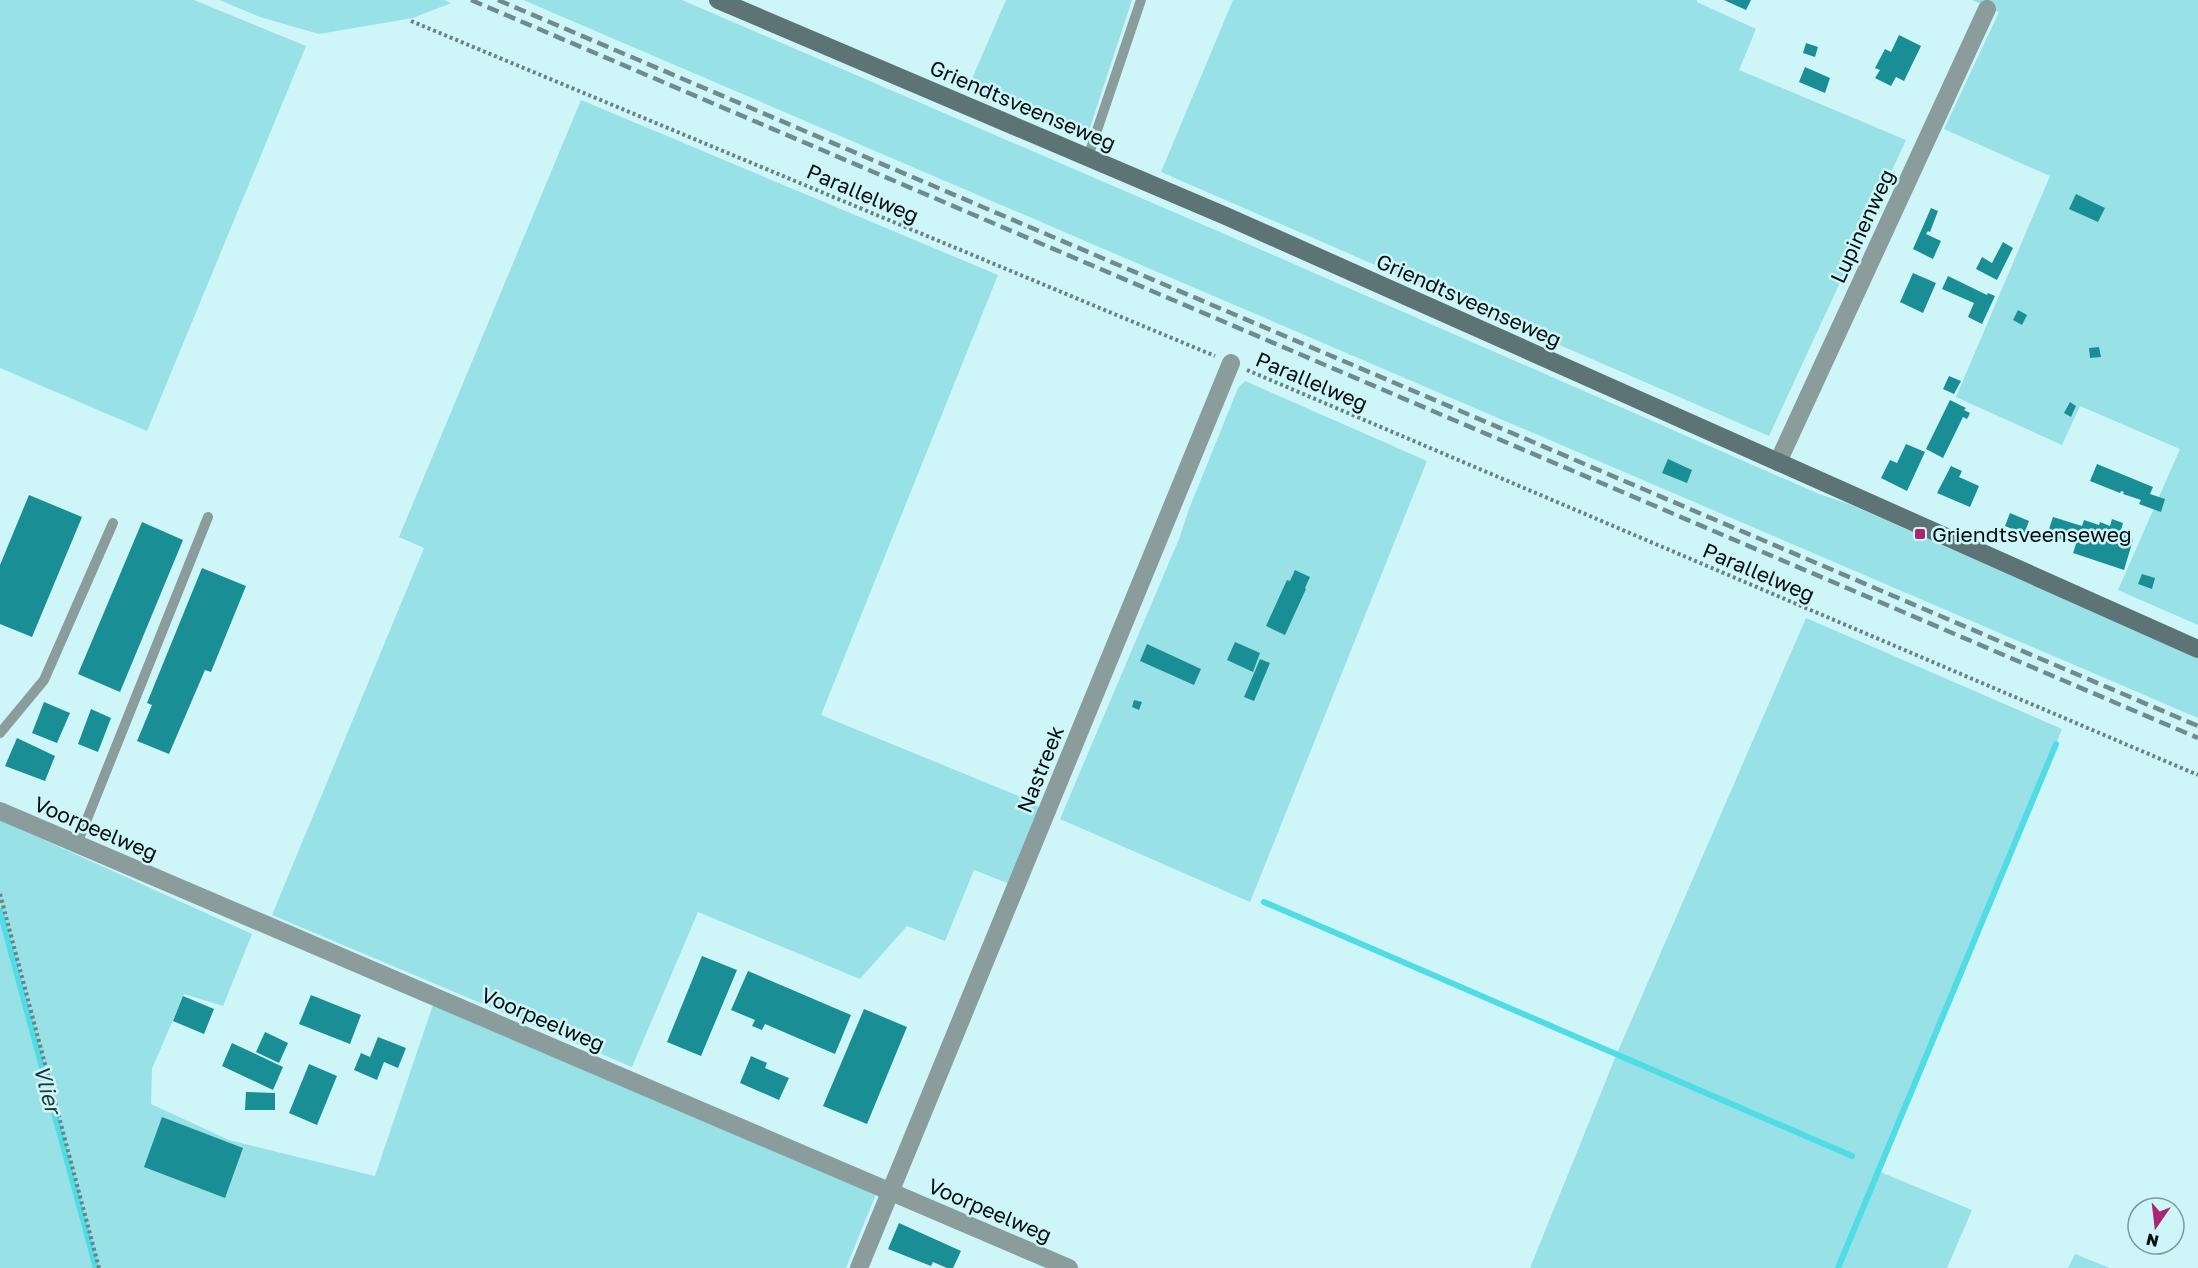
<svg xmlns="http://www.w3.org/2000/svg" width="2198" height="1268" font-family="'Golos Text',sans-serif">
<style>
.green{fill:#98e1e6}
.lines{fill:none;stroke-linecap:round;stroke-linejoin:round}
.stream{stroke:#4fdce5;stroke-width:6}
.building{fill:#1a8e95}
.path{stroke:#698385;stroke-width:4;stroke-dasharray:3 3;stroke-linecap:butt}
.lane{stroke:#8b9c9d;stroke-width:10}
.street{stroke:#8b9c9d;stroke-width:18}
.secondary{stroke:#5c7476;stroke-width:18}
.rail{stroke:#708b8d;stroke-width:4.5;stroke-dasharray:12 6;stroke-linecap:butt}
.poi-dot{fill:#aa2671;stroke:#cef6f9;stroke-width:2}
.labels{text-anchor:middle;dominant-baseline:central;stroke-width:5;stroke-linejoin:round;paint-order:stroke}
.street-label{font-size:21px;fill:#030f10;stroke:#cef6f9}
.poi-label{font-size:21px;fill:#030f10;stroke:#cef6f9;text-anchor:start}
.water-label{font-size:22px;font-style:italic;fill:#1f3739;stroke:#cef6f9}
</style>
<rect width="100%" height="100%" fill="#cef6f9"/>
<g class="green">
<path d="M0,0H194L306,46L147,431L0,368Z"/>
<path d="M219,0H444L451,3L413,18L319,34L260,17Z"/>
<path d="M523,0H682L1280,258L1819,494L1849,504L2198,658V718Z"/>
<path d="M1006,0H1132L1086,140L968,88Z"/>
<path d="M1233,0H1697V2L1756,29L1739,70L1906,140L1769,436L1161,172Z"/>
<path d="M1972,0H2198V625L2118,590L2180,449L2080,406L2062,445L1956,397L2050,176L1944,129L1999,12Z"/>
<path d="M581,100L998,275L821,715L1021,797L1041,808L1010,884L974,870L945,941L907,926L860,979L698,912L632,1067L272,915L424,548L399,537Z"/>
<path d="M1245,381L1427,461L1250,902L1060,819L1179,539L1189,509L1238,388Z"/>
<path d="M1806,618L2062,729L1959,985L1878,1171L1972,1210L1947,1268H1530L1615,1058Z"/>
<path d="M0,820L252,934L223,1006L184,994L152,1069L151,1104L229,1140L375,1176L433,1005L876,1194L846,1268H0Z"/>
<path d="M2075,1254L2110,1268H2068Z"/>
</g>
<g class="lines">
<g class="stream">
<path d="M1264,902L1852,1156"/>
<path d="M0,911L96,1268"/>
<path d="M1838,1268L2056,744"/>
</g>
</g>
<g class="building">
<path d="M1724,0H1751L1746,10Z"/>
<path d="M1899,35L1921,46L1904,81L1896,77L1891,86L1875,78L1880,70L1875,68L1885,49L1891,52Z"/>
<path d="M1806,43L1818,47L1815,57L1803,53Z"/>
<path d="M1805,67L1830,78L1825,93L1799,82Z"/>
<path d="M2076,194L2105,208L2098,222L2069,209Z"/>
<path d="M1931,208L1938,211L1930,232L1928,231L1926,234L1941,241L1933,259L1913,249Z"/>
<path d="M2003,242L2013,248L1997,280L1976,269L1982,257L1992,263Z"/>
<path d="M1913,273L1936,283L1923,313L1900,302Z"/>
<path d="M1948,276L1987,295L1988,293L1995,296L1982,324L1968,317L1974,303L1942,289Z"/>
<path d="M2018,310L2027,315L2022,325L2013,320Z"/>
<path d="M2099,347L2101,357L2090,358L2089,348Z"/>
<path d="M1949,376L1961,381L1954,394L1943,389Z"/>
<path d="M1950,400L1966,408L1964,410L1970,413L1967,419L1963,417L1943,458L1926,449Z"/>
<path d="M2070,402L2076,406L2071,417L2064,413Z"/>
<path d="M1906,444L1925,452L1907,491L1881,478L1890,460L1897,463Z"/>
<path d="M1668,459L1692,470L1687,483L1662,473Z"/>
<path d="M2097,464L2153,487L2150,494L2165,499L2161,512L2139,504L2141,500L2123,494L2124,492L2121,491L2120,493L2090,481Z"/>
<path d="M1951,466L1962,471L1959,477L1979,486L1970,507L1937,493Z"/>
<path d="M29,495L82,517L32,637L0,624V565Z"/>
<path d="M2010,513L2029,521L2024,534L2005,526Z"/>
<path d="M2053,517L2082,526L2084,520L2099,525L2100,522L2110,526L2112,519L2123,523L2121,530L2129,532L2133,540L2124,570L2073,553L2076,544L2047,535Z"/>
<path d="M142,522L183,540L120,692L78,674Z"/>
<path d="M202,568L246,586L211,672L205,670L169,754L137,741L152,705L147,703Z"/>
<path d="M1295,570L1310,577L1305,588L1306,589L1285,635L1266,626L1287,580L1290,581Z"/>
<path d="M2142,574L2155,578L2152,589L2138,584Z"/>
<path d="M1235,642L1260,653L1253,672L1227,660Z"/>
<path d="M1147,644L1201,669L1194,685L1140,661Z"/>
<path d="M1260,659L1270,663L1254,701L1244,697Z"/>
<path d="M1134,700L1142,702L1139,710L1132,707Z"/>
<path d="M44,702L70,713L57,743L32,733Z"/>
<path d="M91,709L111,718L98,752L78,744Z"/>
<path d="M17,738L55,756L45,781L5,766Z"/>
<path d="M702,956L737,970L701,1056L667,1042Z"/>
<path d="M748,971L851,1015L835,1054L765,1024L762,1030L752,1026L755,1020L731,1010Z"/>
<path d="M311,995L361,1015L350,1044L299,1024Z"/>
<path d="M183,996L214,1009L204,1034L173,1021Z"/>
<path d="M864,1009L907,1027L867,1124L823,1106Z"/>
<path d="M265,1032L288,1043L279,1063L256,1052Z"/>
<path d="M378,1037L406,1048L398,1068L384,1062L377,1080L354,1070L361,1053L370,1057Z"/>
<path d="M232,1043L283,1067L273,1090L222,1066Z"/>
<path d="M751,1056L767,1063L765,1068L789,1078L779,1100L740,1083Z"/>
<path d="M309,1064L337,1076L317,1125L289,1113Z"/>
<path d="M246,1092L275,1093V1110H245Z"/>
<path d="M162,1117L243,1148L225,1198L144,1167Z"/>
<path d="M899,1223L961,1251L953,1268H947L933,1262L931,1266L888,1249Z"/>
</g>
<g class="lines">
<g class="path">
<path d="M411,21L1215,356"/>
<path d="M1247,370L2198,775"/>
<path d="M0,894L99,1268"/>
</g>
<g class="lane">
<path d="M1088,157L1141,0"/>
<path d="M0,733L44,680L113,523"/>
<path d="M77,844L208,517"/>
</g>
<g class="street">
<path d="M1778,462L1987,9"/>
<path d="M0,811L1069,1268"/>
<path d="M859,1268L1231,363"/>
</g>
<path class="secondary" d="M718,0L1228,217L2198,649"/>
<g class="rail">
<path d="M471,0L2198,738"/>
<path d="M498,0L2198,726"/>
</g>
</g>
<rect class="poi-dot" x="1914" y="528" width="12" height="12" rx="3"/>
<g class="labels">
<g class="street-label">
<text transform="translate(1023 105) rotate(23)">Griendtsveenseweg</text>
<text transform="translate(863 193) rotate(23)">Parallelweg</text>
<text transform="translate(1862 226) rotate(-65)">Lupinenweg</text>
<text transform="translate(1469 300) rotate(24)">Griendtsveenseweg</text>
<text transform="translate(1312 381) rotate(23)">Parallelweg</text>
<text transform="translate(1759 572) rotate(23)">Parallelweg</text>
<text transform="translate(1040 769) rotate(-68)">Nastreek</text>
<text transform="translate(96 828) rotate(23)">Voorpeelweg</text>
<text transform="translate(543 1019) rotate(23)">Voorpeelweg</text>
<text transform="translate(990 1210) rotate(23)">Voorpeelweg</text>
</g>
<g class="poi-label">
<text x="1932" y="534">Griendtsveenseweg</text>
</g>
<g class="water-label">
<text transform="translate(48 1089) rotate(75)">Vlier</text>
</g>
</g>
<g transform="translate(2156 1226) rotate(194)"><circle r="28" fill="#cef6f9" stroke="#7d9a9c" stroke-width="1.5"/>
<path d="M0-4.5L10 22L0 15L-10 22Z" fill="#aa2671"/>
<text y="-9" font-size="16" font-weight="bold" text-anchor="middle" fill="#030f10">N</text>
</g>
</svg>
